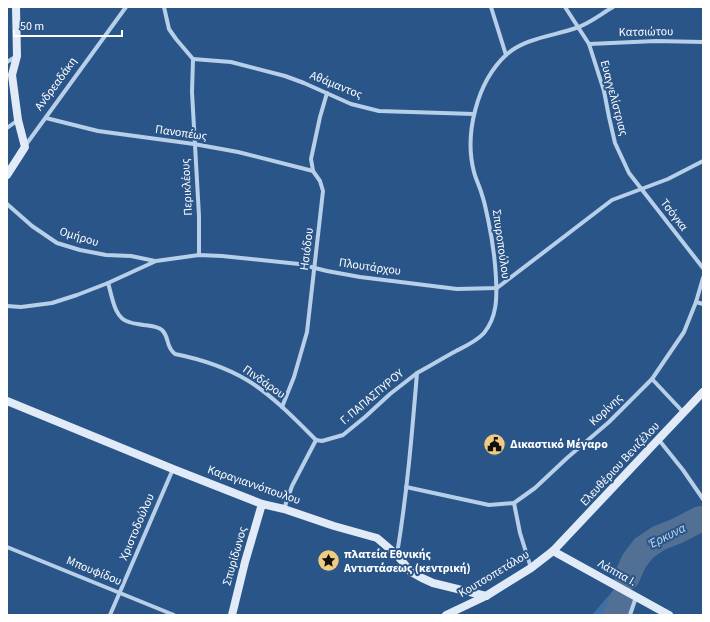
<svg xmlns="http://www.w3.org/2000/svg" width="710" height="622" font-family="'Source Sans 3',sans-serif">
<style>
.green{fill:#3f6fa4}
.lines{fill:none;stroke-linecap:round;stroke-linejoin:round}
.river{stroke:#527093;stroke-width:26}
.street{stroke:#b7cfe8;stroke-width:4}
.secondary{stroke:#e1ebf8;stroke-width:8}
.labels{text-anchor:middle;dominant-baseline:central;stroke-width:4;stroke-linejoin:round;paint-order:stroke}
.street-label{font-size:12px;fill:#fff;stroke:#2a5588}
.poi-label{font-size:12px;font-weight:bold;fill:#fff;stroke:#2a5588;text-anchor:start}
.water-label{font-size:13px;font-style:italic;fill:#c3d8ef;stroke:#2a5588}
</style>
<rect width="100%" height="100%" fill="#2a5588"/>
<path class="green" d="M609,595L615,599L609,615H592Z"/>
<g class="lines">
<g class="river">
<path d="M627,577L634,561L644,548L659,538L677,531L700,519"/>
<path d="M616,615L622,600"/>
</g>
<g class="street">
<path d="M164,7L169,29L176,39L193,59L192,92L199,216V255"/>
<path d="M491,7L506,55"/>
<path d="M565,7L589,44L604,91L609,117L615,143L629,173L703,268"/>
<path d="M589,44L656,41L703,42"/>
<path d="M193,59L231,62L285,76L304,83L351,104L379,111L474,114"/>
<path d="M7,62L17,56"/>
<path d="M46,118L98,131L194,144L238,152L313,171"/>
<path d="M7,128L18,120"/>
<path d="M25,146L126,7"/>
<path d="M7,204L32,226L57,243L80,250L106,255L131,256L155,261"/>
<path d="M108,283C112,295 114,319 129,322C134,324 139,324 144,325C150,326 157,326 162,330C170,338 165,346 175,354C200,359 225,367 247,380C272,395 296,420 316,440L292,486L284,509"/>
<path d="M696,302L703,304"/>
<path d="M7,306L21,307L52,303L77,295L108,283L156,261L199,255L222,256L299,264L327,271L360,277L457,289L497,288L612,200L668,179L703,161"/>
<path d="M652,379L684,413"/>
<path d="M282,407L294,377L307,332L323,191L320,181L313,171L311,159L320,117L327,93"/>
<path d="M316,440L322,441L343,435L365,417L390,394L417,373"/>
<path d="M659,440L683,470L703,499"/>
<path d="M406,487L489,505L514,503L535,488L567,458L609,422L652,379L684,332L696,302L703,278"/>
<path d="M514,503L520,533L531,568"/>
<path d="M7,547L174,615"/>
<path d="M397,554C407,494 412,434 417,373C430,366 443,358 456,351C466,346 477,341 484,333C497,317 497,298 496,278C495,258 492,238 488,219C486,211 485,203 482,195C480,187 476,180 474,172C464,134 477,82 506,55C525,38 553,36 576,28C589,24 601,14 613,7"/>
<path d="M110,615L173,469"/>
<path d="M630,615L636,597"/>
</g>
<g class="secondary">
<path d="M7,175L25,147L18,120L12,75L17,56L16,7"/>
<path d="M7,401L173,469L262,504L284,509L334,526L377,538L397,555L411,572L422,578L433,583L486,596"/>
<path d="M553,551L669,615"/>
<path d="M232,615L245,562L262,504"/>
<path d="M446,615L486,596L531,568L553,551L703,392"/>
</g>
</g>
<defs>
<symbol id="civic-disc" viewBox="-11 -11 22 22"><circle r="9.5" fill="#efcc7f" stroke="#2a5588"/><path d="M-.6-6.5H3V-4.5H.6V-3L4-1V1h2V6H-6V1h2V-1L-.6-3ZM-1.2 2.5V6h2.4V2.5Z" fill="#111"/></symbol>
<symbol id="sight-disc" viewBox="-11 -11 22 22"><circle r="9.5" fill="#efcc7f" stroke="#2a5588"/><path d="M0-6L1.8-2.2L6-1.7L2.9 1.2L3.7 5.4L0 3.3L-3.7 5.4L-2.9 1.2L-6-1.7L-1.8-2.2Z" fill="#111"/></symbol>
</defs>
<g fill-rule="evenodd">
<use href="#civic-disc" x="482" y="432" width="25" height="25"/>
<use href="#sight-disc" x="316" y="548" width="25" height="25"/>
</g>
<g class="labels">
<g class="street-label">
<text transform="translate(646 32) rotate(-1)">Κατσιώτου</text>
<text transform="translate(56 84) rotate(-54)">Ανδρεαδάκη</text>
<text transform="translate(336 85) rotate(22)">Αθάμαντος</text>
<text transform="translate(614 98) rotate(75)">Ευαγγελίστριας</text>
<text transform="translate(181 133) rotate(8)">Πανοπέως</text>
<text transform="translate(187 187) rotate(-93)">Περικλέους</text>
<text transform="translate(674 215) rotate(52)">Τσόγκα</text>
<text transform="translate(79 237) rotate(17)">Ομήρου</text>
<text transform="translate(501 244) rotate(82)">Σπυροπούλου</text>
<text transform="translate(307 249) rotate(-83)">Ησιόδου</text>
<text transform="translate(370 267) rotate(8)">Πλουτάρχου</text>
<text transform="translate(264 382) rotate(35)">Πινδάρου</text>
<text transform="translate(372 397) rotate(-40)">Γ. ΠΑΠΑΣΠΥΡΟΥ</text>
<text transform="translate(606 410) rotate(-43)">Κορίνης</text>
<text transform="translate(620 464) rotate(-47)">Ελευθέριου Βενιζέλου</text>
<text transform="translate(254 485) rotate(19)">Καραγιαννόπουλου</text>
<text transform="translate(137 527) rotate(-67)">Χριστοδούλου</text>
<text transform="translate(235 556) rotate(-74)">Σπυρίδωνος</text>
<text transform="translate(94 571) rotate(22)">Μπουφίδου</text>
<text transform="translate(617 573) rotate(29)">Λάππα Ι.</text>
<text transform="translate(494 574) rotate(-31)">Κουτσοπετάλου</text>
</g>
<g class="poi-label">
<text x="510" y="444">Δικαστικό Μέγαρο</text>
<text x="344" y="554">πλατεία Εθνικής<tspan x="344" dy="14">Αντιστάσεως (κεντρική)</tspan></text>
</g>
<g class="water-label">
<text transform="translate(667 536) rotate(-27)">Έρκυνα</text>
</g>
</g>
<rect width="710" height="622" fill="none" stroke="#ffffff" stroke-width="16"/>
<path d="M14 30v6h108v-6" fill="none" stroke="#ffffff" stroke-width="2"/>
<text x="20" y="30" font-size="12" fill="#ffffff" stroke="#2a5588" stroke-width="3" paint-order="stroke">50 m</text>
</svg>
